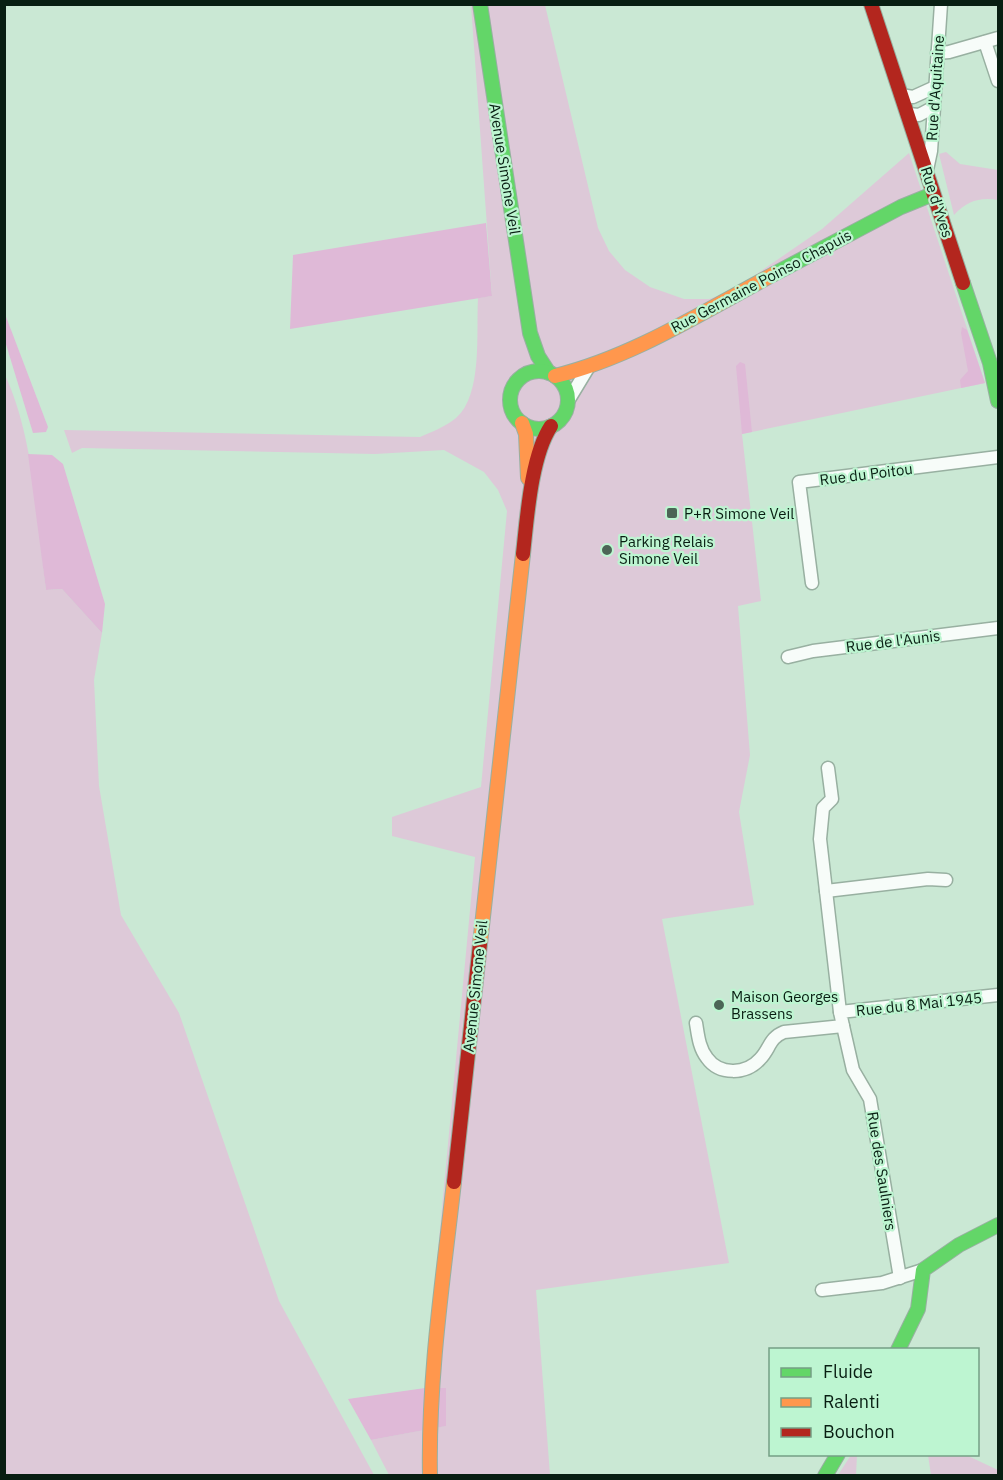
<svg xmlns="http://www.w3.org/2000/svg" width="1003" height="1480" font-family="'IBM Plex Sans',sans-serif">
<style>
.green{fill:#ddc9d8}
.forest{fill:#dfb9d7}
.lines{fill:none;stroke-linecap:round;stroke-linejoin:round}
.street-casing{stroke:#98b0a1;stroke-width:15}
.fast-casing{stroke:#98b0a1;stroke-width:16}
.slow-casing{stroke:#98b0a1;stroke-width:16}
.jam-casing{stroke:#98b0a1;stroke-width:16}
.street{stroke:#f7fcf9;stroke-width:12}
.fast{stroke:#63d668;stroke-width:14}
.slow{stroke:#ff974d;stroke-width:14}
.jam{stroke:#b3261e;stroke-width:14}
.poi-dot{fill:#4c6556;stroke:#bdf5d1;stroke-width:2}
.labels{text-anchor:middle;dominant-baseline:central;stroke-width:4.5;stroke-linejoin:round;paint-order:stroke}
.street-label{font-size:15px;fill:#081e12;stroke:#bdf5d1}
.poi-label{font-size:15px;fill:#081e12;stroke:#bdf5d1;text-anchor:start}
</style>
<rect width="100%" height="100%" fill="#cae8d4"/>
<g class="green">
<path d="M471,5H545L598,228L609,251L625,270L650,287L684,299H709L732,291L822,229L909,153L985,383L742,434L761,601L738,606L750,755L739,812L754,905L662,919L729,1263L536,1290L550,1475H389L371,1440L445,1426L425,1388L475,857L392,836V817L481,787L507,511L498,490L484,472L444,450L375,454L82,448L72,453L64,430L420,437C432,432 446,426 456,418C483,395 476,332 478,298L492,296Z"/>
<path d="M946,152L960,164L998,170V200C980,197 967,201 954,215L939,154Z"/>
<path d="M4,373C34,435 37,521 46,590L62,589L102,633L94,680L99,786L121,915L179,1013L279,1301L374,1475H5Z"/>
<path d="M851,1455H857L856,1475H838Z"/>
<path d="M928,1455H966L998,1470V1475H931Z"/>
</g>
<g class="forest">
<path d="M486,223L492,296L290,329L293,255Z"/>
<path d="M5,314L48,427L46,432L33,433L5,341Z"/>
<path d="M962,327L967,330L985,383L961,388L960,380L968,371L961,333Z"/>
<path d="M740,362L745,364L752,432L742,434L736,366Z"/>
<path d="M28,454L52,455L63,464L105,604L102,633L62,589L46,590Z"/>
<path d="M425,1388H446V1426L371,1440L348,1399Z"/>
</g>
<g class="lines">
<defs>
<g id="street">
<path d="M985,42L998,81"/>
<path d="M937,53L949,52L998,38"/>
<path d="M901,95L913,97L935,87"/>
<path d="M908,114L919,115L934,107"/>
<path d="M927,170L931,151L941,4"/>
<path d="M568,401L588,368"/>
<path d="M812,583L799,482L998,457"/>
<path d="M788,657L813,651L998,628"/>
<path d="M828,768L832,799L823,808L820,839L840,1012"/>
<path d="M826,891L928,879L946,880"/>
<path d="M696,1023C698,1035 699,1048 707,1058C719,1075 746,1075 760,1059C770,1049 769,1038 784,1032L843,1026L840,1012L998,995"/>
<path d="M843,1026L853,1070L870,1099L900,1278"/>
<path d="M822,1290L882,1283L923,1270"/>
</g>
<g id="fast">
<path d="M480,4L530,333L538,356L549,373"/>
<path d="M774,274L901,207L933,194"/>
<path d="M963,283L990,363L998,401"/>
<circle cx="539" cy="400" r="29"/>
<path d="M898,1350L918,1309L923,1270L959,1245L998,1225"/>
<path d="M825,1476L838,1454"/>
</g>
<g id="slow">
<path d="M555,376C633,357 704,311 774,274"/>
<path d="M522,423L526,434L528,478"/>
<path d="M480,944L523,554"/>
<path d="M430,1476C428,1378 443,1279 454,1182"/>
</g>
<g id="jam">
<path d="M871,4L963,283"/>
<path d="M523,554C527,518 531,456 551,426"/>
<path d="M454,1182L480,944"/>
</g>
</defs>
<use href="#street" class="street-casing"/>
<use href="#fast" class="fast-casing"/>
<use href="#slow" class="slow-casing"/>
<use href="#jam" class="jam-casing"/>
<use href="#street" class="street"/>
<use href="#fast" class="fast"/>
<use href="#slow" class="slow"/>
<use href="#jam" class="jam"/>
</g>
<g class="poi-dot">
<rect x="666" y="507" width="12" height="12" rx="3"/>
<circle cx="607" cy="550" r="6"/>
<circle cx="719" cy="1005" r="6"/>
</g>
<g class="labels">
<g class="street-label">
<text transform="translate(935 88) rotate(-86)">Rue d'Aquitaine</text>
<text transform="translate(505 169) rotate(81)">Avenue Simone Veil</text>
<text transform="translate(937 202) rotate(72)">Rue d'Yves</text>
<text transform="translate(761 281) rotate(-28)">Rue Germaine Poinso Chapuis</text>
<text transform="translate(866 474) rotate(-7)">Rue du Poitou</text>
<text transform="translate(893 641) rotate(-7)">Rue de l'Aunis</text>
<text transform="translate(475 986) rotate(-84)">Avenue Simone Veil</text>
<text transform="translate(919 1004) rotate(-6)">Rue du 8 Mai 1945</text>
<text transform="translate(882 1171) rotate(81)">Rue des Saulniers</text>
</g>
<g class="poi-label">
<text x="684" y="513">P+R Simone Veil</text>
<text x="619" y="541">Parking Relais<tspan x="619" dy="17">Simone Veil</tspan></text>
<text x="731" y="996">Maison Georges<tspan x="731" dy="17">Brassens</tspan></text>
</g>
</g>
<rect width="1003" height="1480" fill="none" stroke="#081e12" stroke-width="12"/>
<rect x="769" y="1348" width="210" height="108" fill="#bdf5d1" stroke="#759f85" stroke-width="1.5"/>
<rect x="781" y="1368" width="30" height="9" fill="#63d668" stroke="#759f85" stroke-width="1.5"/>
<text x="823" y="1378" font-size="18" fill="#081e12">Fluide</text>
<rect x="781" y="1398" width="30" height="9" fill="#ff974d" stroke="#759f85" stroke-width="1.5"/>
<text x="823" y="1408" font-size="18" fill="#081e12">Ralenti</text>
<rect x="781" y="1428" width="30" height="9" fill="#b3261e" stroke="#759f85" stroke-width="1.5"/>
<text x="823" y="1438" font-size="18" fill="#081e12">Bouchon</text>
</svg>
